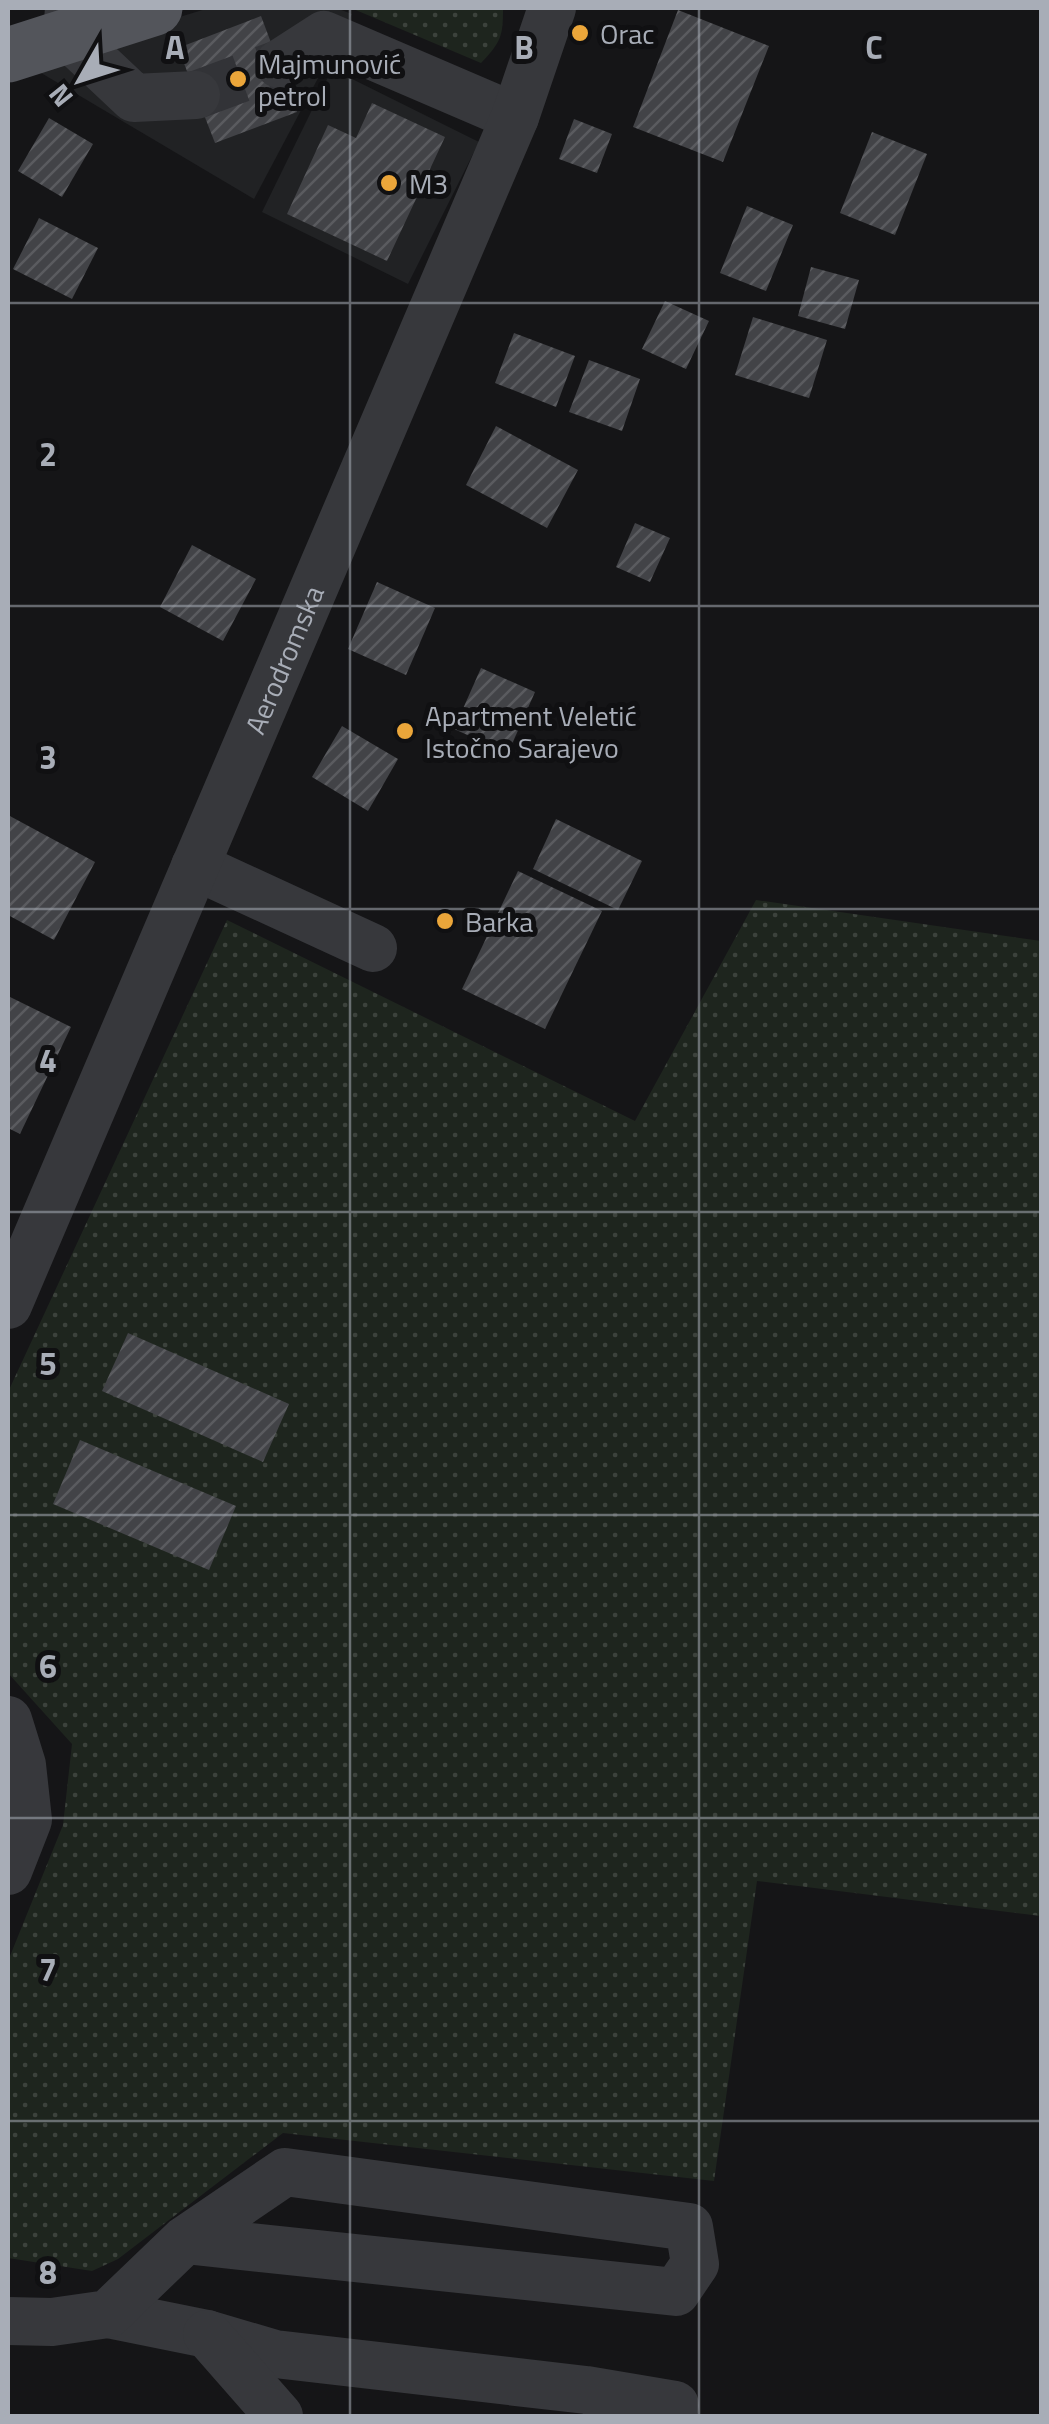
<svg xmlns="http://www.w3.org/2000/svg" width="1049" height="2424" font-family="'Titillium Web',sans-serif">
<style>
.built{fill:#212224}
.grass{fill:url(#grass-dots)}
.building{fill:url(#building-hatch)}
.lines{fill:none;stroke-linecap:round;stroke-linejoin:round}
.minor-tunnel{stroke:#323337;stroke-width:48;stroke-dasharray:48 24;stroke-linecap:butt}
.minor{stroke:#37383c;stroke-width:48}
.major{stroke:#53555b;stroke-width:55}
.grid{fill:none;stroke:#a8adb7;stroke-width:2.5;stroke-opacity:0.55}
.poi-dot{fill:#eba63a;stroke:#101012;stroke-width:4}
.labels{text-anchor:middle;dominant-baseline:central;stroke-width:10;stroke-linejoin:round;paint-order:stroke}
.poi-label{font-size:28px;fill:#a8adb7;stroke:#101012;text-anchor:start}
.street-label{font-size:28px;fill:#a8adb7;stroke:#101012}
.grid-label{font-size:32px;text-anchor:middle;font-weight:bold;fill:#a8adb7;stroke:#101012;stroke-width:10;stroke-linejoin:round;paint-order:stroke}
</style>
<defs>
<pattern id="grass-dots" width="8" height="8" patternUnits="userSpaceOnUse" patternTransform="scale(2.5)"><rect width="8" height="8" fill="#1e251e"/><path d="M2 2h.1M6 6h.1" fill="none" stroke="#3c423c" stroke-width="1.8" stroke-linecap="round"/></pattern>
<pattern id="building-hatch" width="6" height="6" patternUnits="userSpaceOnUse" patternTransform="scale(2.5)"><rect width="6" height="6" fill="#424347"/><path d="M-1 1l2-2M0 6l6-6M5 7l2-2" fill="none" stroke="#5a5b5f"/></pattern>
</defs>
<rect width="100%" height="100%" fill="#151517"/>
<g class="built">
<path d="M209,8H336L352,14L254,199L26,64Z"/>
<path d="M332,69L479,142L408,284L262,212Z"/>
</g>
<g class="grass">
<path d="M351,8H503C503,36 501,42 481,63Z"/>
<path d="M756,900L1041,941V1916L757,1881L714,2181L283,2133L118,2259L92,2271L8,2258V1961L63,1825L72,1744L8,1673V1392L227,920L635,1121Z"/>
</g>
<g class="building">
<path d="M678,10L769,46L723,162L633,127Z"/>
<path d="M261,16L297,112L215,143L178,48Z"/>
<path d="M372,103L445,137L387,261L287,214L328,125L356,138Z"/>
<path d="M49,118L93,144L62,197L18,171Z"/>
<path d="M574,119L612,134L597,173L559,159Z"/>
<path d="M872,132L927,154L895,235L840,213Z"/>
<path d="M747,206L793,225L766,291L720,273Z"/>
<path d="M39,218L98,248L72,299L13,269Z"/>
<path d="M811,267L859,280L845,329L798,316Z"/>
<path d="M665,301L709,321L686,369L642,349Z"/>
<path d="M753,317L827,340L809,398L735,375Z"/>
<path d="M514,333L575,356L556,407L495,383Z"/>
<path d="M589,360L640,379L622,431L569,412Z"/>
<path d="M496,426L578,470L547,528L466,485Z"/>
<path d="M635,523L670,538L650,582L616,567Z"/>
<path d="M192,545L256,579L223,641L160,607Z"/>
<path d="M377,582L435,608L406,675L348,649Z"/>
<path d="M481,668L535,692L508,753L454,729Z"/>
<path d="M342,726L398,759L368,811L312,777Z"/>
<path d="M8,815L95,862L54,940L8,915Z"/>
<path d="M556,819L642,861L618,910L533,869Z"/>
<path d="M518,871L602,911L545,1029L462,989Z"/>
<path d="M8,996L71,1027L20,1134L8,1128Z"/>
<path d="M128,1333L289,1404L263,1462L102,1391Z"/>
<path d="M80,1440L236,1506L209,1570L53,1504Z"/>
</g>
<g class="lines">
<path class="minor-tunnel" d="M196,95L279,64"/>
<g class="minor">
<path d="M69,8L67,35L134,98L196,95"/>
<path d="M279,64L324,35L515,117"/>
<path d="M195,866L373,948"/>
<path id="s1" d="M8,1305L515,117L552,8"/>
<path d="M8,1720L22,1765L28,1820L8,1871"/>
<path d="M108,2314L207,2334L275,2354L586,2390L675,2405L673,2416"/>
<path d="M8,2321L52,2322L108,2314L185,2240L285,2172L689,2227L695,2264L676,2292L185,2240"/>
<path d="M207,2334L279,2416"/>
</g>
<path class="major" d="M8,55L155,8"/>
</g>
<path class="grid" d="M350,8V2416M699,8V2416M8,303H1042M8,606H1042M8,909H1042M8,1212H1042M8,1515H1042M8,1818H1042M8,2121H1042"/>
<g class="poi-dot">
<circle cx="580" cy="33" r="10"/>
<circle cx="238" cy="79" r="10"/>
<circle cx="389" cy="183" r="10"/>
<circle cx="405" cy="731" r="10"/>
<circle cx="445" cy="921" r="10"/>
</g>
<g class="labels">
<g class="poi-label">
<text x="600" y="33">Orac</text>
<text x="258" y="63">Majmunović<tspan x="258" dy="32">petrol</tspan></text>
<text x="409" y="183">M3</text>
<text x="425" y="715">Apartment Veletić<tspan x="425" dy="32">Istočno Sarajevo</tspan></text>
<text x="465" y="921">Barka</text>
</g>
<g class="street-label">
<text stroke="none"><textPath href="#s1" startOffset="702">Aerodromska</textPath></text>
</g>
</g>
<g class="grid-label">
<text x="175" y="59">A</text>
<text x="524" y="59">B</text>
<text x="874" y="59">C</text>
<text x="48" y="466">2</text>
<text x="48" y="769">3</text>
<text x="48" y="1072">4</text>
<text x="48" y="1375">5</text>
<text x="48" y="1678">6</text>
<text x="48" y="1981">7</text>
<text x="48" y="2284">8</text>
</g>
<rect width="1049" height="2424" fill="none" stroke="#a8adb7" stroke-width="20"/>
<g transform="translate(80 80) rotate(231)" stroke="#101012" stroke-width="8" paint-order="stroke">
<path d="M0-8L18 38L0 25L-18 38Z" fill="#a8adb7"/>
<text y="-15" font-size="28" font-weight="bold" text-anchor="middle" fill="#a8adb7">N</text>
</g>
</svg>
